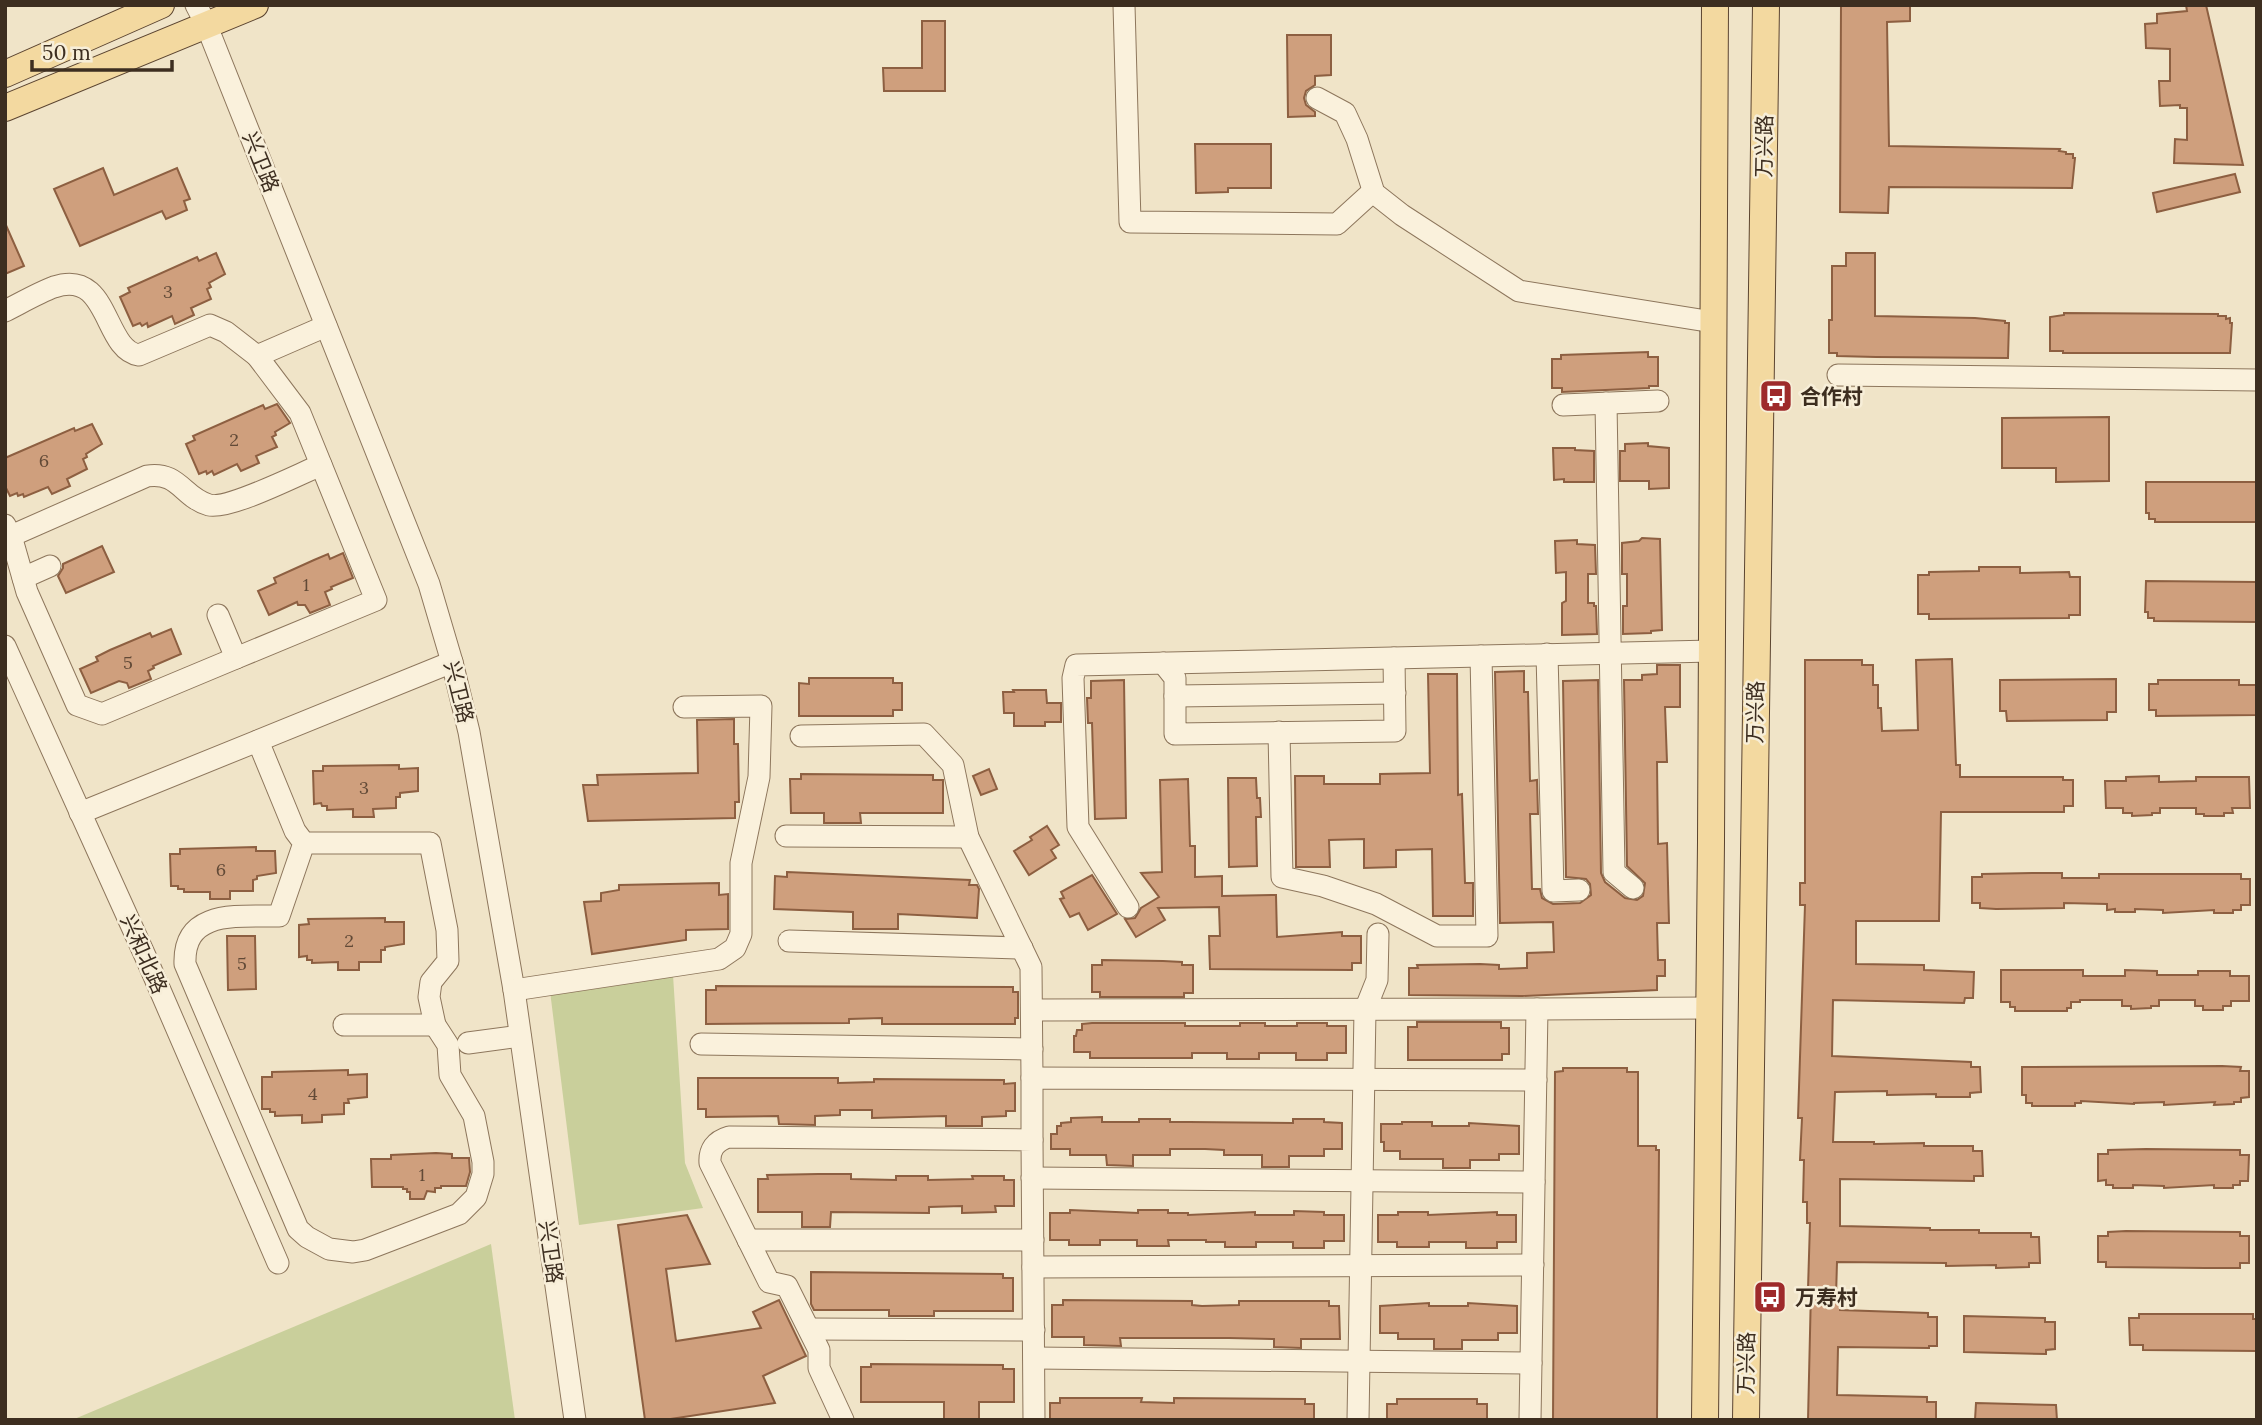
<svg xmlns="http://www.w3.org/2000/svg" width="2262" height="1425" font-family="Lora,'Noto Sans SC',serif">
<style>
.green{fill:#c9cf9b}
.building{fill:#cf9f7d;stroke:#8d5f41;stroke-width:2}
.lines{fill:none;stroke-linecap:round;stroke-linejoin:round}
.minor-casing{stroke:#8d765c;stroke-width:23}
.major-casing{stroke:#5b4430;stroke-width:28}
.minor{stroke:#faf1dc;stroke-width:21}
.major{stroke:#f3d9a0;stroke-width:26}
.labels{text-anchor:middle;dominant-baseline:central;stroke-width:5;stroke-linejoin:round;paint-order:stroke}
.number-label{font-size:18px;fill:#624a37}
.street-label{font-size:21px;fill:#3d2e20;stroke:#f7eed8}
.poi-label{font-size:21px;font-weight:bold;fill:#3d2e20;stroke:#f7eed8;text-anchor:start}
</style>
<rect width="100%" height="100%" fill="#f0e4c8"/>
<g class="green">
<path d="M673,975L685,1163L703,1208L579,1225L550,991Z"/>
<path d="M491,1244L515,1420H72Z"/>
</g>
<g class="building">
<path d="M1841,5H1910V21L1887,22L1889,146L2060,149L2059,151L2066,152V154H2073V158H2075L2072,188L1889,187L1888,213L1840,212Z"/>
<path d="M2186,5H2206L2243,165L2174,163L2175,139L2187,140V108H2180V105L2160,106L2159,81H2170V49L2146,48L2145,24L2157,23V14L2187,11Z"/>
<path d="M922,21H945V91H884L883,68H922Z"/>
<path d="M1287,35H1331V75L1315,76V85L1306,91L1304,98L1306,105L1315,112V116L1288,117Z"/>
<path d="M1195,144H1271V188H1228V192L1196,193Z"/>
<path d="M103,168L114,195L177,168L190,199L184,201L187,210L166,219L162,211L80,246L54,189Z"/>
<path d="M2235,174L2240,192L2157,212L2153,193Z"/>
<path d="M5,223L24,266L5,274Z"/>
<path d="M216,253L225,274L209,283L211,287L207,289L211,299L191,308L194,315L175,324L172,316L148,327L147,323L142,326L140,323L133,326L120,297L130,292L128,288L197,257L199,261Z"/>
<path d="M1846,253H1875V316L1975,318L2005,321V323H2009L2008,358L1876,357L1837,356V353H1829V320H1832V266H1846Z"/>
<path d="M2064,313L2218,314V316H2226V319L2230,318V323H2232L2230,353H2063V351H2050V317L2064,315Z"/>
<path d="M1648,352V357H1658V386H1649V388L1562,392V388H1552V359H1561V355Z"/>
<path d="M277,404L290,423L275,432L276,435L272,437L277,447L256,456L259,463L241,471L237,464L214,475L212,471L207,474L206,471L199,474L186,444L195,440L193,436L263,405L265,409Z"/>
<path d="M2109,417V481L2056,482V468H2002V418Z"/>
<path d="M92,424L102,444L86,454L87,457L83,459L87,469L67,479L70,486L52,494L48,487L24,497L23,494L18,496L17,493L10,496L5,486V458L74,428L75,431Z"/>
<path d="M1648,443V446L1669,448V488L1649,489V481H1620V451H1625V444Z"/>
<path d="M1553,448H1575V450L1594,451V482H1564V479L1554,480Z"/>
<path d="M2146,482H2257V522H2155V519H2149V513H2146Z"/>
<path d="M1642,538L1660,539L1662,630L1651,631V633L1623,634V606H1627V574H1622V543L1639,541Z"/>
<path d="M1577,540V544L1595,545L1596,574H1588V603H1594V606H1596L1597,634L1562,635V603L1566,601V572L1556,573L1555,541Z"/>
<path d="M102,546L114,572L66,593L58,576L63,568V564Z"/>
<path d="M343,553L353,578L331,587L332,589L325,592L330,605L310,613L305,605H298L297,602L269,615L258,591L276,583L274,578L314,560L328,554L330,559Z"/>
<path d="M1979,567H2020V573L2069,572L2070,577H2080V615H2069V618L1929,619V614H1918V575H1929V572L1979,571Z"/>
<path d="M2146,581L2257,582V622L2154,621V618H2148V612H2145Z"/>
<path d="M171,629L181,654L153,666L154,668L148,671L151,679L129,688L127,683L119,681L91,693L80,669L98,661L96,657L110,650L150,633L152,637Z"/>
<path d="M1952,659L1956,765H1960V777H2063V780H2073V806H2064V812H1941L1939,921H1856V964L1924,965V970L1974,972L1973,998H1965L1964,1003L1833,1000L1832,1056L1971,1062V1067H1980L1981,1092L1970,1093V1097H1936V1094L1887,1095V1091L1835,1092L1833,1142H1874V1144L1924,1143V1146H1973V1151H1982L1983,1176H1974V1181L1840,1179V1226L1930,1228V1230H1979V1233H2031V1237H2039L2040,1263H2029V1267L1996,1268V1265L1946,1266V1263L1837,1262L1836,1297H1840V1310L1928,1313V1317H1937V1346H1929V1348L1838,1347L1837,1395L1927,1397V1402H1936V1420H1808L1811,1290L1808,1289L1810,1223H1807V1202H1803L1804,1160H1800L1802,1118H1798L1805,905H1800V883H1805V660H1862V665H1873V685H1878V708H1881L1882,731L1918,730L1916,660Z"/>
<path d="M1657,665H1680V707H1665L1667,762H1657L1658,844L1667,843L1669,923H1657L1658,960H1665V976H1657V990L1522,996L1409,995V968H1418L1417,965L1480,964L1499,965V969L1527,968V953L1554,952L1553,922L1500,923L1495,672L1524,671V692H1528L1530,781L1537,780L1538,814H1530L1532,889H1540L1542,898L1553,904L1580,903L1591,895L1590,884L1586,879L1566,877L1563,681L1598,680L1601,873L1605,882L1625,898L1637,900L1643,896L1645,883L1627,866L1624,680H1642V675L1657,674Z"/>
<path d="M1428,674H1457L1458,795L1462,794L1465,883H1473V916H1433L1432,849L1396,850V867L1364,868V839L1329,840L1330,867H1296L1295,776H1324V784H1380V774L1430,773Z"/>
<path d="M809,678H893V683H902V710H893V716H799V683L809,684Z"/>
<path d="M2116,679V712H2107V720L2007,721L2006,711H2000V680Z"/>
<path d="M1124,680L1126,818L1095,819L1092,723H1088L1087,698H1091V681Z"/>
<path d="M2158,680H2239V685H2257V715L2156,716V710H2149V684H2158Z"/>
<path d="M1013,690H1046L1047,703H1061V722H1045V726H1014V713H1004L1003,692H1014Z"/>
<path d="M734,719V744H738L739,802H735V818L588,821L583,785H598L597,775L698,773L697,720Z"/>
<path d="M399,765V769L418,768V791L400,793V797H396V808L373,809L374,817H353V809L327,810V806H322L321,803L314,804L313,771H323V766Z"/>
<path d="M989,769L997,789L981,795L973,776Z"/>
<path d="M801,774L933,775V780H943V813H860L861,823H824V813H791L790,779H801Z"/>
<path d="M2159,776V782L2196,781V777H2249L2250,808H2232L2233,813H2224V816H2204V814H2196V808H2160V813H2152V815L2132,816V813H2123V808H2106L2105,781H2126V777Z"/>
<path d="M1228,778H1256L1257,798H1260L1261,817H1256L1257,866L1229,867Z"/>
<path d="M1188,779L1190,846H1195V877L1222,876V896L1276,895L1277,937L1342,932V936H1361V963H1352V970L1210,969L1209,936H1220L1219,907L1158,908L1165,920L1136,937L1125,919L1135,918L1141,908L1159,897L1141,873L1162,872L1160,780Z"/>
<path d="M1047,826L1059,845L1051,850L1056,858L1029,875L1014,851L1032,840L1030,837Z"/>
<path d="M256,847V851H275L276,873L257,876V879L253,880V891H230V899H210V892H184V889H178V886H171L170,854H180V849Z"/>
<path d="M787,872L970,880L969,885H977L979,889L977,918L898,914V929H853V912L774,909L775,876L787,877Z"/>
<path d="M2032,873H2062V878H2099V874H2241V879H2250V905H2241V910H2233V913H2214V910L2163,913V910L2135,909V912H2115V909L2107,910V904L2064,903V908L1996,909L1980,908V903H1972V877H1982V874Z"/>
<path d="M1092,875L1117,914L1088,930L1079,913L1070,917L1060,899L1064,898L1061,892Z"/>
<path d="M719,883V895L728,894V929L686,930V940L592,954L584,902L601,901V893L619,890V885Z"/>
<path d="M385,918V922H404V944L385,947V950H381V962H359V970H338V962L312,963V960H307V956L299,957V925L309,924L308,919Z"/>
<path d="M227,936H255L256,989L228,990Z"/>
<path d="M1102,960L1163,961L1182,962V965H1193V993H1184V997H1100V992H1092V965H1102Z"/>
<path d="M2001,970H2083V976H2125V970L2157,971V975H2198V971H2230V976H2249V1001H2231V1006H2223V1010H2203V1006H2195V1000H2159V1006H2151V1008L2131,1009V1006H2122V1000H2080V1002H2071V1008H2067V1011H2015V1007H2010V1002H2001Z"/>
<path d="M716,986L1013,987V992H1018V1018H1015V1024H882V1018L849,1019V1023L706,1024V990H716Z"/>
<path d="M1417,1022H1501V1028H1509V1054H1502V1060H1408V1027H1417Z"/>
<path d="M1092,1023H1185V1026H1240V1023H1265V1026H1297V1023H1327V1026H1346V1053H1327V1060H1296V1053H1259V1059H1227V1053H1192V1058H1090V1052H1074V1036H1076L1077,1030H1082V1024Z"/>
<path d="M2222,1066L2241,1067L2240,1071H2249V1097L2241,1098V1102H2234V1104L2214,1105L2215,1102L2164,1105V1102L2134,1103V1104L2081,1101V1103H2075V1106H2032V1103H2026V1095H2022V1067Z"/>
<path d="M1563,1068H1627V1072H1638V1146H1656V1150H1659L1657,1420H1553L1555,1072L1563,1071Z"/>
<path d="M348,1070V1075L367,1074V1097L348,1099L349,1103H344V1114L322,1115V1122L302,1123V1115L275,1116V1112H270V1109H262V1077H272V1072Z"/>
<path d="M698,1078H838V1083L874,1082V1079L1004,1080V1084L1015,1083V1111H1006V1116L982,1117V1126H946V1116L872,1118V1110H840V1115L815,1116V1125L779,1124L778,1116L706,1117V1109H698Z"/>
<path d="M1102,1117V1122H1139V1119H1170V1122H1189L1293,1123V1119H1324V1122L1342,1123V1149H1324V1156H1289V1167H1262V1155H1224V1150L1205,1149H1170V1155H1133V1166L1107,1165L1106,1155H1070V1149H1051V1134H1057V1126H1061V1123L1071,1122V1118Z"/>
<path d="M1402,1122H1432V1126H1469V1123L1519,1126V1154H1499V1160H1470V1168H1443V1159H1400V1151H1384V1142H1381V1124H1402Z"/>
<path d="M2146,1149L2240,1150V1155H2249L2248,1181H2240V1185H2233V1188H2214V1185L2164,1188V1186L2133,1185V1188H2113V1185H2106V1180L2098,1181V1154H2108V1150Z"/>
<path d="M436,1153L452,1154V1158H469L470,1172L466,1186H441V1188H435V1192L427,1191L424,1199H410V1192H407V1189H403V1187H372L371,1159H391V1155Z"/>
<path d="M818,1174H851V1179L896,1180V1176H928V1180L973,1179L972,1176H1004V1180H1014V1206H995L996,1212L962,1213V1206L929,1207V1213L831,1212L830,1227H802V1212H758V1179H768L767,1175Z"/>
<path d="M1070,1210L1138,1213V1210H1168V1213H1188V1215L1255,1212V1215H1294V1211L1324,1212V1215H1344V1241H1324V1248H1293V1242H1256V1247H1225V1242H1206V1240H1168L1169,1246H1137V1240H1100V1245H1069V1240H1050V1213H1070Z"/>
<path d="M1398,1212H1428V1215L1497,1212V1215H1516V1242H1497V1248H1466V1242H1429V1247H1397V1242H1378V1215H1398Z"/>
<path d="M687,1215L710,1264L666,1269L676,1341L761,1328L753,1312L779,1300L806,1356L763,1376L775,1403L664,1420H645L618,1225Z"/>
<path d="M2126,1231L2240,1232V1236H2249V1263H2240V1268H2205L2106,1267V1262H2098V1236H2108V1232Z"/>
<path d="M811,1272L1003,1274V1278H1013V1311H934V1316H889V1310H814L811,1304Z"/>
<path d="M1063,1300L1192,1301V1305L1202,1306L1239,1305V1301H1329V1306H1339L1340,1339H1301V1348L1274,1347V1339L1229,1338H1120L1121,1346L1084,1345V1337H1052V1305H1063Z"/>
<path d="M1429,1303V1306H1468V1303L1517,1306V1333H1498V1340H1462V1349H1434V1339H1398V1333H1380V1306Z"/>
<path d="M2139,1314H2253V1319H2257V1351L2143,1350V1345H2130L2129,1318H2139Z"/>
<path d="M1964,1316L2045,1318V1322H2055V1349L2046,1350V1354L1964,1352Z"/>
<path d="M871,1364L1003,1365V1369H1014V1402H979V1419H944V1402H861V1367H871Z"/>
<path d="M1060,1398H1142L1141,1402L1174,1403V1398L1305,1399V1404H1314V1420H1050V1403H1060Z"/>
<path d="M1397,1399H1477V1404H1487V1420H1387V1404H1397Z"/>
<path d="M1976,1403L2056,1405L2057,1420H1975Z"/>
</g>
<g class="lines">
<defs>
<g id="minor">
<path d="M196,5L206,24L429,584L452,662L469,732L514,990L575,1420"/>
<path d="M1124,5L1130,222L1337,224L1370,194"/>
<path d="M1317,98L1345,113L1357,139L1374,193L1402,215L1519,291L1713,322"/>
<path d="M5,311C21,303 38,293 54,287C110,268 103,350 139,355L210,325L226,332L257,356L326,326"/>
<path d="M1838,375L2257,380"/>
<path d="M1606,403L1614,872L1633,888"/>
<path d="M1563,405L1658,401"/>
<path d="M5,525L11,536L27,592L77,705L102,714L236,658"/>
<path d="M11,536L147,476C179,471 183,498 209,505C229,510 299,474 321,465"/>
<path d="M23,578L50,566"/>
<path d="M218,615L236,658L376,600L300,413L257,356"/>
<path d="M5,646L147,960L278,1263"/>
<path d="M1547,654L1553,891L1579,890"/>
<path d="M1163,663L1175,678V734L1395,731L1394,658"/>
<path d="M1175,696L1395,693"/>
<path d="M1279,732L1282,877L1323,886L1376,904L1437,936H1487L1481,656"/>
<path d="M801,736L924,734L953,765L968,837L1031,967L1032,1078"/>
<path d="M258,741L295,831L304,843H430L447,930L448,961L431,982L429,997L435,1025L448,1045L450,1075L474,1116L483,1162V1174L476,1197L459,1214L365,1250L353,1252L329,1249L307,1237L298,1229L185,964C183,908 240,917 279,916L304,843"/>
<path d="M80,813L452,662"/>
<path d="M786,836L968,837"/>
<path d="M1128,907L1078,827L1073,678L1076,665L1712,651"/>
<path d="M789,941L1022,948"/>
<path d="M514,990L719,959L735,948L741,934V863L759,777L761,706L684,707"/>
<path d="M1032,1010L1537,1009"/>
<path d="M344,1025H435"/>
<path d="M468,1043L520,1036"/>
<path d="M701,1044L1032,1049"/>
<path d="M1032,1140V1078L1536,1080"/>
<path d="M1032,1178L1534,1182"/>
<path d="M748,1240H1033"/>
<path d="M1033,1267L1533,1265"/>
<path d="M809,1329L1034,1330"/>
<path d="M1034,1358L1531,1363"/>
<path d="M843,1420L819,1368V1350L787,1286L769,1282L710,1163C709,1150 715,1141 729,1137L1032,1140L1034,1420"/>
<path d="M1358,1420L1365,1010L1377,980L1378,934"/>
<path d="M1530,1420L1537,1009L1709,1008"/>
</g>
<g id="major">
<path d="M5,74L161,5"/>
<path d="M5,108L255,5"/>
<path d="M1705,1420L1711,842L1715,5"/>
<path d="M1746,1420L1766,5"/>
</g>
</defs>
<use href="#minor" class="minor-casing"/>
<use href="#major" class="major-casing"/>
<use href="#minor" class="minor"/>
<use href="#major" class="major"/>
</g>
<defs>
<symbol id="bus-square" viewBox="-11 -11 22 22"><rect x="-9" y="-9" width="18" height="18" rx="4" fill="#9e2a2b" stroke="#f7eed8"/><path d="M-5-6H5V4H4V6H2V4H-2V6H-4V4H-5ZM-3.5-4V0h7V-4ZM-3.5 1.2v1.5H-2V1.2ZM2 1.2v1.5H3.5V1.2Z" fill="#fff"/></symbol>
</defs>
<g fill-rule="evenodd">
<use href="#bus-square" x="1757" y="377" width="38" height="38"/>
<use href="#bus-square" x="1751" y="1278" width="38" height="38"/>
</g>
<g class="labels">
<g class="number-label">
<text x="168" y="291">3</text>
<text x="234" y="439">2</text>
<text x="44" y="460">6</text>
<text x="306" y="584">1</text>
<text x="128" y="662">5</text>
<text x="364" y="787">3</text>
<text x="221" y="869">6</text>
<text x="349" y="940">2</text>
<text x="242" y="963">5</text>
<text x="313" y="1093">4</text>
<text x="422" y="1174">1</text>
</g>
<g class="street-label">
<text transform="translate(1764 146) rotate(-89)">万兴路</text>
<text transform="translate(261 162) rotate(68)">兴卫路</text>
<text transform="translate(459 692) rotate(76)">兴卫路</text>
<text transform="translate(1755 712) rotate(-89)">万兴路</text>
<text transform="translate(144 954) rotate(66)">兴和北路</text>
<text transform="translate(551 1252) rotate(82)">兴卫路</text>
<text transform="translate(1746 1363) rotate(-89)">万兴路</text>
</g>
<g class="poi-label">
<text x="1800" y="396">合作村</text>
<text x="1795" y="1297">万寿村</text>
</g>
</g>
<rect width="2262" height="1425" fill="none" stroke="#3d2e20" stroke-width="14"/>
<path d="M32 60v10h140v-10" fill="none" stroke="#3d2e20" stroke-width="3.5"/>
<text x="42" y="60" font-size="21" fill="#3d2e20" stroke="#f7eed8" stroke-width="5" paint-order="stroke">50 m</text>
</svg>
